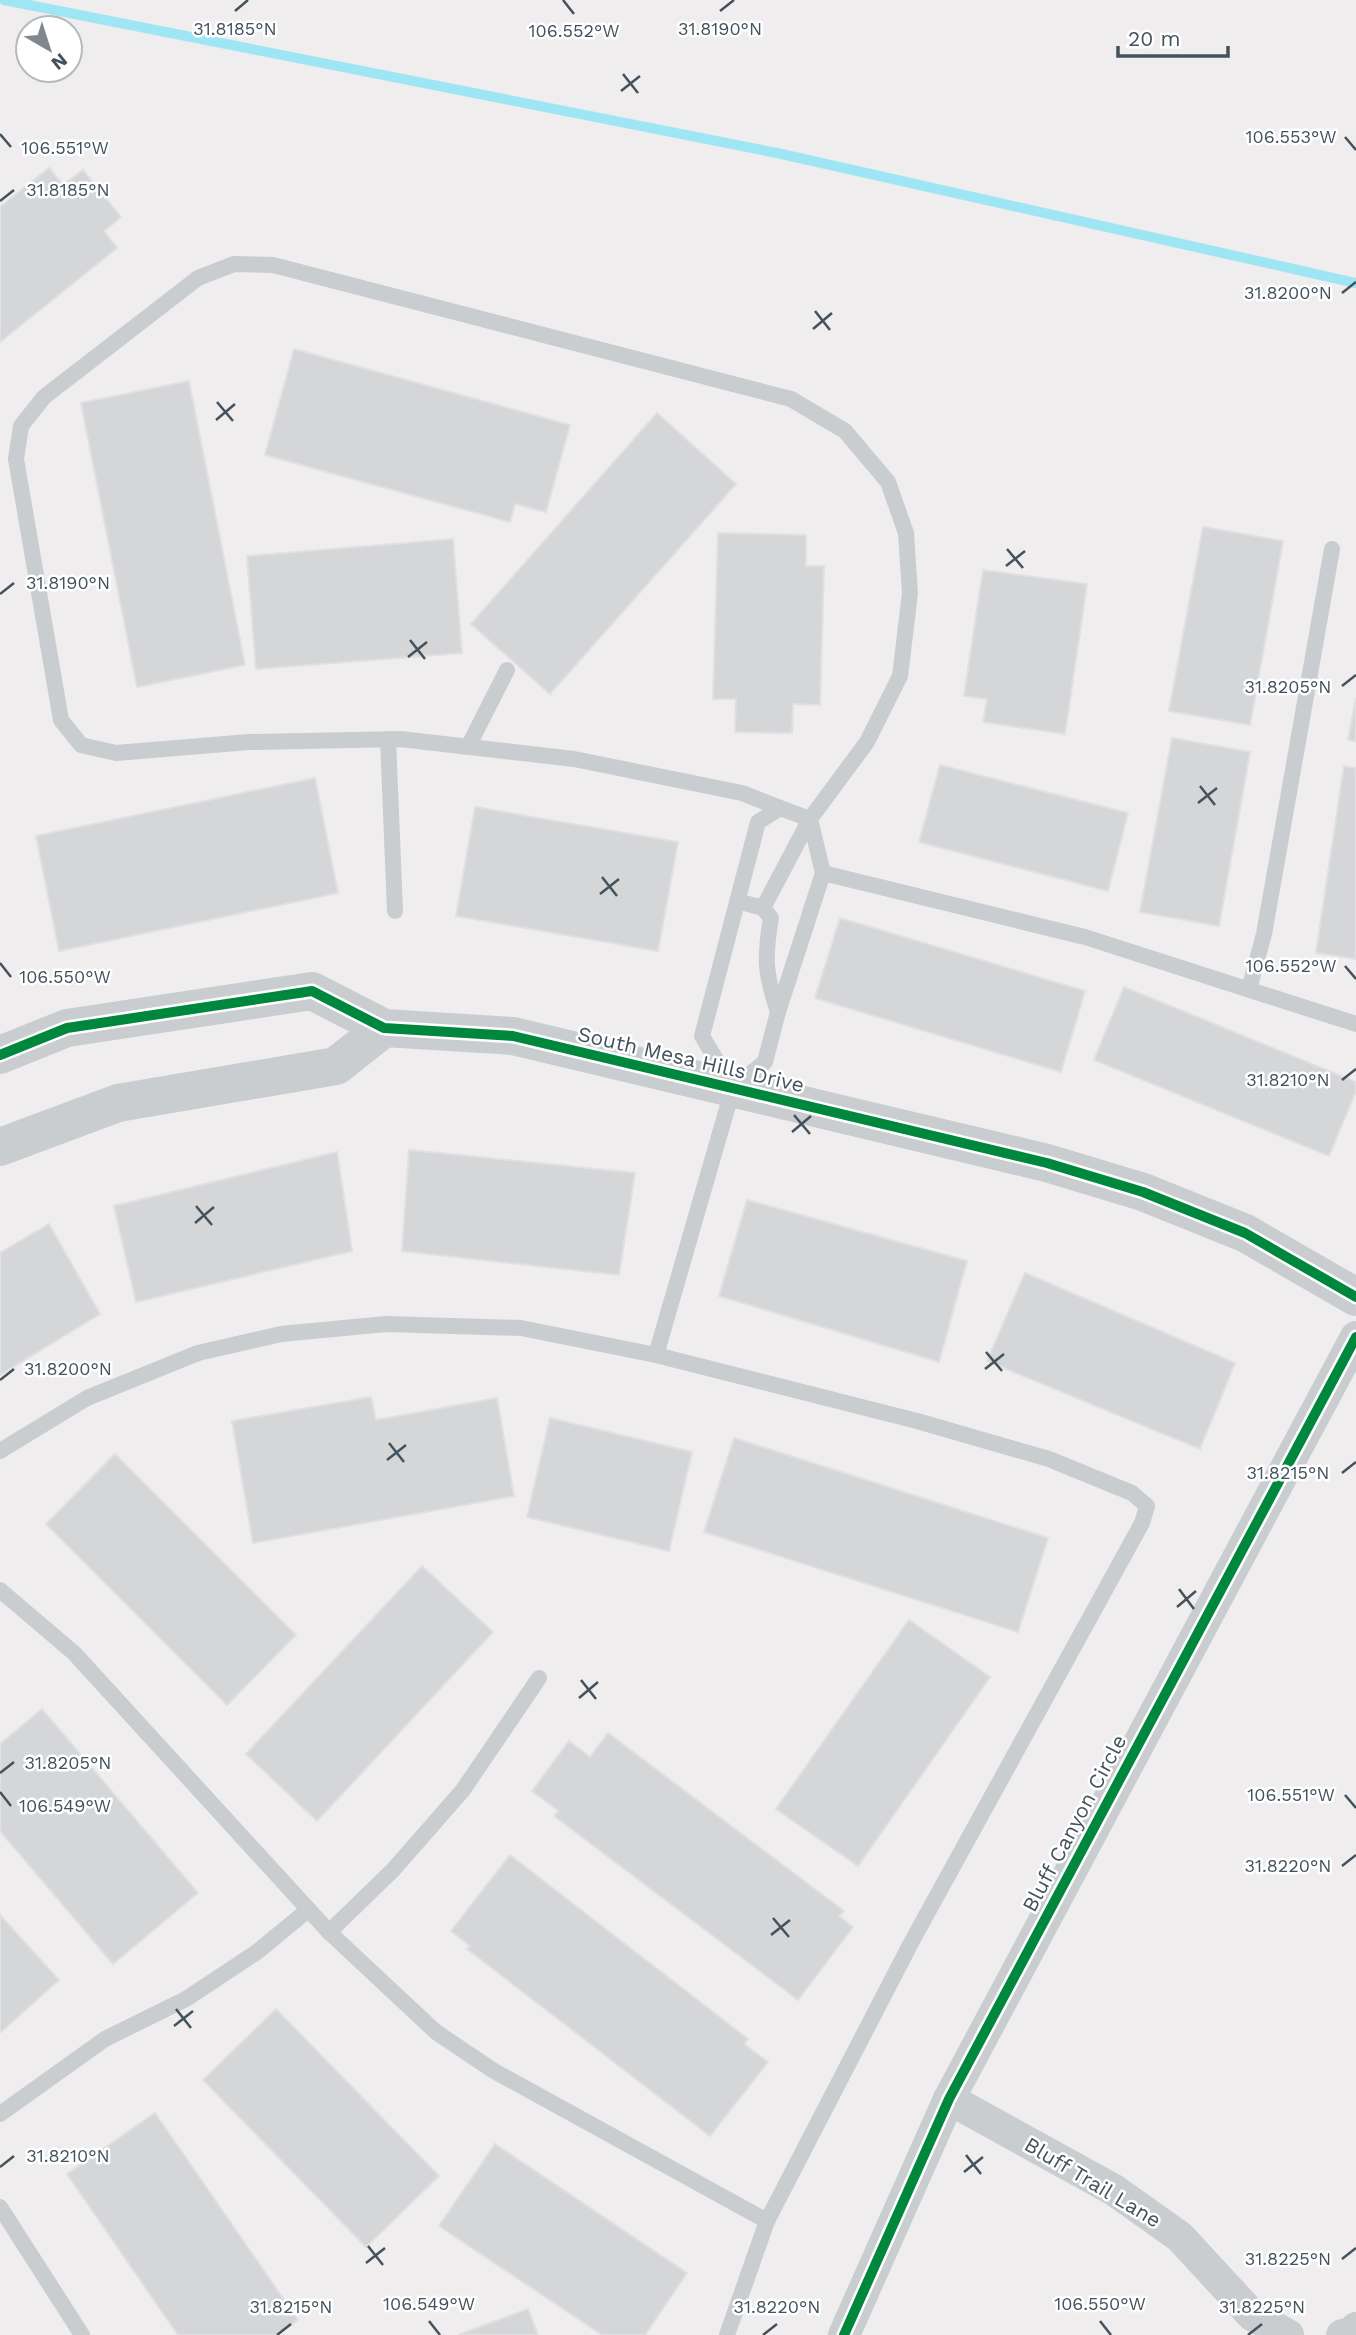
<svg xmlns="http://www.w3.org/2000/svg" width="1356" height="2335" font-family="'Work Sans',sans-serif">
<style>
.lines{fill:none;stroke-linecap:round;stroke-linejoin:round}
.stream{stroke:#9ee6f4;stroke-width:10}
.building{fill:#d5d6d8;stroke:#e0dfe1;stroke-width:2}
.service{stroke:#c9cdcf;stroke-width:16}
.minor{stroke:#c9cdcf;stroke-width:32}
.tertiary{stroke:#c9cdcf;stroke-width:38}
.cycleway-casing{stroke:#fff;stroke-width:15}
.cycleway{stroke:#00873e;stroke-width:10}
.ticks{fill:none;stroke:#43525c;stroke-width:2.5}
.labels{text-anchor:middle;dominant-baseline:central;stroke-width:5;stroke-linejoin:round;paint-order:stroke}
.street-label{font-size:21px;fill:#43525c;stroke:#fff}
.ticks-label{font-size:18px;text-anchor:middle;fill:#43525c;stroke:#fff;stroke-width:5;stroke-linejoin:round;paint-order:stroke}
</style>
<rect width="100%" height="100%" fill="#efedee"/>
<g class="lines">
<path class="stream" d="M4,0L777,153L1356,283"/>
</g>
<g class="building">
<path d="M49,168L63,185L83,170L121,217L104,231L117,248L0,342V207Z"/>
<path d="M294,349L570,425L546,512L515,504L510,522L265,455Z"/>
<path d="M189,381L245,665L137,687L81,403Z"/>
<path d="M657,413L736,484L550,694L471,624Z"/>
<path d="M1203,527L1283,541L1250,725L1169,711Z"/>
<path d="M718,533L806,535V566H824L820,705L793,704L792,733L735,732L736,699H713Z"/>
<path d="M453,539L462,653L256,669L247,556Z"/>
<path d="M983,570L1087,584L1065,734L983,722L987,699L964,696Z"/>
<path d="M1356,698V741L1348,740Z"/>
<path d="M1172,738L1250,752L1219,926L1140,912Z"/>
<path d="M940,765L1128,813L1108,891L919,842Z"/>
<path d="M1344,766L1356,768V959L1316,953Z"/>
<path d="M315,778L338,893L59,951L36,836Z"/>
<path d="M475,807L678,842L658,951L456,916Z"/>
<path d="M840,918L1085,991L1061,1072L815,998Z"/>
<path d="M1124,987L1356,1082V1091L1329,1156L1094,1060Z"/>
<path d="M409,1150L635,1173L619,1275L402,1251Z"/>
<path d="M337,1152L352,1251L136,1302L114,1206Z"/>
<path d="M747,1200L967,1261L939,1362L719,1296Z"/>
<path d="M49,1224L100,1314L0,1375V1253Z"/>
<path d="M1025,1273L1235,1363L1200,1449L987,1361Z"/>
<path d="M371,1397L376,1420L497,1398L514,1496L253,1543L232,1421Z"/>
<path d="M550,1418L692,1452L669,1551L527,1517Z"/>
<path d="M734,1438L1048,1538L1018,1632L704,1532Z"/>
<path d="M115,1454L296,1635L227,1705L46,1524Z"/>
<path d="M422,1566L493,1632L317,1821L246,1754Z"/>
<path d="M909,1620L990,1677L858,1866L776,1809Z"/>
<path d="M42,1709L198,1893L113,1964L0,1831V1744Z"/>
<path d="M608,1733L844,1911L839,1916L853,1927L798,2000L554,1816L559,1811L532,1791L569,1741L590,1757Z"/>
<path d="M510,1855L748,2039L744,2044L768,2062L710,2136L467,1949L470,1946L451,1931Z"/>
<path d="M0,1915L59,1980L1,2032H0Z"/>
<path d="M276,2009L439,2176L366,2247L203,2080Z"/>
<path d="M155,2113L298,2320L276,2335H178L67,2174Z"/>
<path d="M495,2144L687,2273L645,2335H602L439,2226Z"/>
<path d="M528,2309L538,2335H458Z"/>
</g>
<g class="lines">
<g class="service">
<path d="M388,739L395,911"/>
<path d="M468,747L507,670"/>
<path d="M823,873L1085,937L1356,1024"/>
<path d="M737,901L763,908L771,918C764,959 765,973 778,1012"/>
<path d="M763,908L810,819L867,742L900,676L910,593L906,533L888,482L845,431L791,399L273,265L234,264L198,278L44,397L21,426L16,459L61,720L81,745L116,753L249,742L400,739L574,759L742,793L780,808"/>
<path d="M1249,989L1264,934L1332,549"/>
<path d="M656,1355L733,1088L765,1062L778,1012L823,873L810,819L780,808L758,822L702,1036L730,1083"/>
<path d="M0,1451L87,1398L198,1353L281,1334L386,1324L521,1328L656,1355L917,1421L1049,1459L1132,1493L1147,1506L1142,1523L912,1941L767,2221L727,2335"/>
<path d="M0,1590L74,1653L329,1932L436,2032L494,2071L767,2221"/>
<path d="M329,1932L393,1870L463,1790L539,1678"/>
<path d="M0,2114L105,2039L186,1999L257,1952L308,1910"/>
<path d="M0,2207L82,2335"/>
</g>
<g class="minor">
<path d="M949,2099L1114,2190L1180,2237L1252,2315L1288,2335"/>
<path d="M844,2335L949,2099L1356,1337"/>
<path d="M1342,2335L1351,2333L1356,2328"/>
</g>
<g class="tertiary">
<path d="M0,1055L67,1028L312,991L384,1028L513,1036L1047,1163L1143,1192L1245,1233L1356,1297"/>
<path d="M0,1147L118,1103L336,1066L384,1028"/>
</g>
<defs>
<g id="cycleway">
<path d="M0,1055L67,1028L312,991L384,1028L513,1036L1047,1163L1143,1192L1245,1233L1356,1297"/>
<path d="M844,2335L949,2099L1356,1337"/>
</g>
</defs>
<use href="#cycleway" class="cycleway-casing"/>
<use href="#cycleway" class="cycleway"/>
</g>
<path class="ticks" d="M563,0L574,14M235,11L248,0M720,11L734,0M623,74L638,93M621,91L640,76M0,134L11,147M1345,137L1356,150M0,201L14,190M1342,293L1356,282M815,311L830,330M813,329L832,313M217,402L233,421M216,420L235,404M1007,549L1023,568M1006,566L1025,551M0,594L14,583M410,640L425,659M408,657L427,642M1342,686L1356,675M1200,786L1215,805M1198,803L1217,788M602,877L617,896M600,894L619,879M0,963L11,977M1345,966L1356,979M1342,1080L1356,1069M794,1115L810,1134M792,1132L811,1116M196,1206L212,1225M195,1223L214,1207M986,1352L1002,1371M985,1369L1004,1354M0,1380L14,1369M389,1443L404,1462M387,1460L406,1445M1342,1473L1356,1462M1179,1589L1194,1609M1177,1607L1196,1591M581,1680L596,1699M579,1698L598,1682M0,1773L14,1762M0,1792L11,1806M1345,1795L1356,1808M1342,1866L1356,1855M773,1918L789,1937M771,1935L790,1920M176,2009L191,2028M174,2026L193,2011M966,2155L981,2174M0,2167L14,2156M964,2172L983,2157M368,2246L383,2265M1342,2259L1356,2248M366,2263L385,2248M429,2321L440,2335M1100,2321L1111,2335M277,2335L291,2324M763,2335L777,2324M1248,2335L1262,2324"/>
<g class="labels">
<g class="street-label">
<text transform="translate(691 1059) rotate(13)">South Mesa Hills Drive</text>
<text transform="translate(1074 1823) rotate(-62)">Bluff Canyon Circle</text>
<text transform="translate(1093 2182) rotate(31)">Bluff Trail Lane</text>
</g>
</g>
<g class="ticks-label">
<text x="235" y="35">31.8185°N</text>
<text x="720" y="35">31.8190°N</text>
<text x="574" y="37">106.552°W</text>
<text x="1291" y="143">106.553°W</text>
<text x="65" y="154">106.551°W</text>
<text x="68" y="196">31.8185°N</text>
<text x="1288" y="299">31.8200°N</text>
<text x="68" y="589">31.8190°N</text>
<text x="1288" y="693">31.8205°N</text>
<text x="1291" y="972">106.552°W</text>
<text x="65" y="983">106.550°W</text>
<text x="1288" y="1086">31.8210°N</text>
<text x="68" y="1375">31.8200°N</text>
<text x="1288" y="1479">31.8215°N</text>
<text x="68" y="1769">31.8205°N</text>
<text x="1291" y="1801">106.551°W</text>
<text x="65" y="1812">106.549°W</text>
<text x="1288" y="1872">31.8220°N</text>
<text x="68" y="2162">31.8210°N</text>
<text x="1288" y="2265">31.8225°N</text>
<text x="429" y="2310">106.549°W</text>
<text x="1100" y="2310">106.550°W</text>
<text x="291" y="2313">31.8215°N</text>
<text x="777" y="2313">31.8220°N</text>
<text x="1262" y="2313">31.8225°N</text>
</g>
<g transform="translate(49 49) rotate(141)"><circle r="33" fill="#ffffff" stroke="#b4babe" stroke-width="2"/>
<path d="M0-5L12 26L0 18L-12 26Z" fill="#7f888f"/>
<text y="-10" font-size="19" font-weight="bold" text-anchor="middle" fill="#43525c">N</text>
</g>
<path d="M1118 46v10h110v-10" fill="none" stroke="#43525c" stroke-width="3.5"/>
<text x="1128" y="46" font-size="21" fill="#43525c" stroke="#ffffff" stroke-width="5" paint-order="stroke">20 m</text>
</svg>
